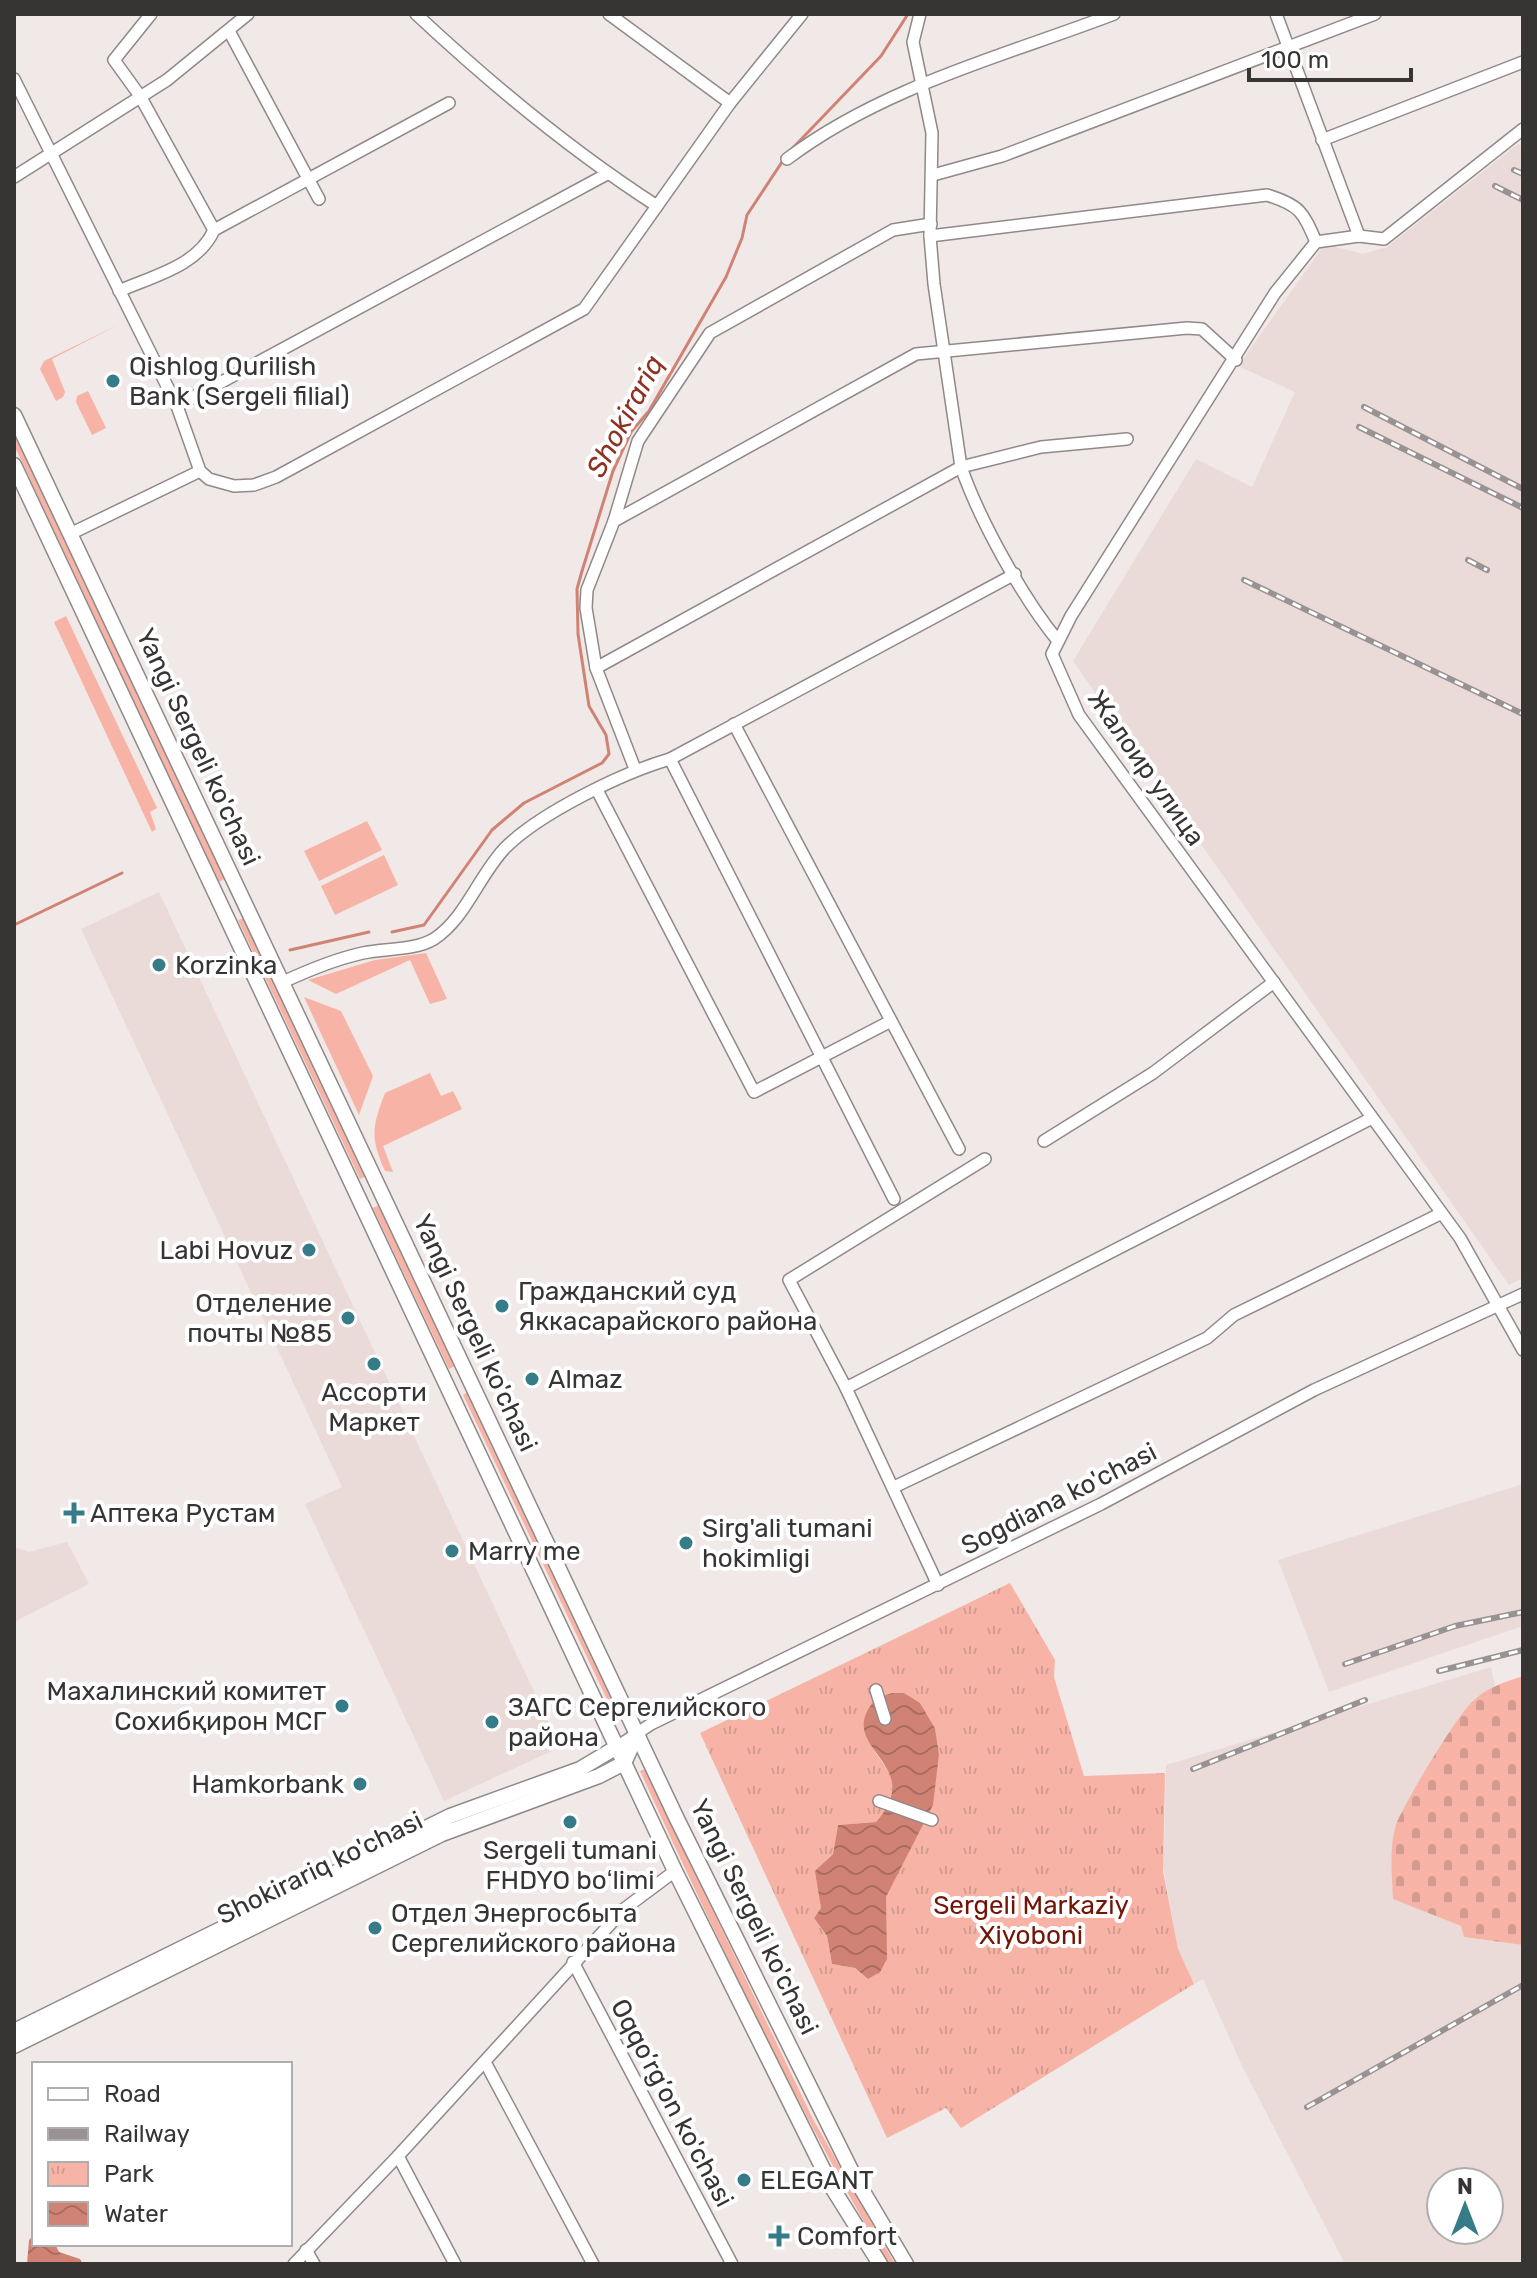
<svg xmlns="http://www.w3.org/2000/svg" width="1537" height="2278" font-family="Rubik,sans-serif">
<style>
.built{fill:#ebdbd8;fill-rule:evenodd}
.green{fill:#f7b4a6}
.cemetery{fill:url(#cemetery-stones)}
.park{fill:url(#park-tufts);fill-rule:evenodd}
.water{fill:url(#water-waves)}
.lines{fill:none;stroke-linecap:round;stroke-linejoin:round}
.stream{stroke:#d08374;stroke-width:3}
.minor-casing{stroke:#8f8988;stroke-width:14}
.major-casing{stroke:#8f8988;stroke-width:17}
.minor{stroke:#fff;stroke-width:11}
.major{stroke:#fff;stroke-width:14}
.rail-casing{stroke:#989392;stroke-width:6}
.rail{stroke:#fff;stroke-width:3;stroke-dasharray:9;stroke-linecap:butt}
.poi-dot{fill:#367b88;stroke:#fff;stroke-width:3}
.labels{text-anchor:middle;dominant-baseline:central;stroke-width:8;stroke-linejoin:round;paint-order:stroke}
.poi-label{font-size:26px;fill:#373434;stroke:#fff;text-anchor:start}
.street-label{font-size:26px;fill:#373434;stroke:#fff}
.park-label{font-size:26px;fill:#721507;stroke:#fff}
.water-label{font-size:28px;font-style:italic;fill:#8d3121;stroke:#fff}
</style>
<defs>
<pattern id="cemetery-stones" width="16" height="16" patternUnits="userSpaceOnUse" patternTransform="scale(2)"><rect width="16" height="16" fill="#f7b4a6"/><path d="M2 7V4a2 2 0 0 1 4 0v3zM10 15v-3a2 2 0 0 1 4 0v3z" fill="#d49b90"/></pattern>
<pattern id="park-tufts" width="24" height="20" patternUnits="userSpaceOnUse" patternTransform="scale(2)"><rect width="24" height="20" fill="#f7b4a6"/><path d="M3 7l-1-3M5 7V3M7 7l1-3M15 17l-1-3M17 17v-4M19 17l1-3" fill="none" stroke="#d49b90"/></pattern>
<pattern id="water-waves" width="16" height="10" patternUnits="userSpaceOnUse" patternTransform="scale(2)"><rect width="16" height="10" fill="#d08374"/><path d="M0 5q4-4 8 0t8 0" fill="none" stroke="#aa6c60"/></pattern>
</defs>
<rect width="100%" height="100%" fill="#f0e9e7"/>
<g class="built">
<path d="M1518,144L1523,146V1278L1509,1285L1073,661L1196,459L1252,487L1295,392L1238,366L1325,244L1363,254L1387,247Z"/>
<path d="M159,892L560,1747L444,1801L305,1504L342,1487L81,929Z"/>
<path d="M1523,1484V1626L1329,1692L1278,1560Z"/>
<path d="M67,1542L89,1584L14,1622V1547L29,1552Z"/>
<path d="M1491,1667L1495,1685L1472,1701L1449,1733L1396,1826L1393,1898L1461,1926L1465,1937L1523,1945V2264H1345L1243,2068L1203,1979L1194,1984L1178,1950L1161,1854L1164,1849L1166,1765ZM1441,2182H1489V2230H1441Z"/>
</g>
<g class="green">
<path d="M118,325L52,359L65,392L63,397L56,401L40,369L44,361Z"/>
<path d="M88,391L106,428L92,435L76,402L77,396Z"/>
<path d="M14,431L225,879L219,882L14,445Z"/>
<path d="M66,616L157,808L150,812L156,829L152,832L54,622Z"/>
<path d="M367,821L382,850L319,881L304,851Z"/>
<path d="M384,855L398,885L335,915L321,886Z"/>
<path d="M244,918L366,1176L360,1179L238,920Z"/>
<path d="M426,953L447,999L430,1004L410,960L336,994L308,980L375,960Z"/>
<path d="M304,997L341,1011L373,1076L359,1115Z"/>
<path d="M430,1073L441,1096L453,1091L462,1109L383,1146L393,1172L385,1171C370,1137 372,1127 385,1093Z"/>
<path d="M379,1205L455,1366L449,1369L373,1208Z"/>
<path d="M468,1392L617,1706L611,1708L463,1395Z"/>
<path d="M645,1769L813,2119L895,2264H888C795,2104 717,1939 640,1771Z"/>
</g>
<path class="cemetery" d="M1523,1676V1945L1464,1937L1461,1926L1393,1899C1392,1876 1389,1847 1396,1825C1403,1805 1458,1713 1474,1700C1488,1687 1505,1682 1523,1676Z"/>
<path class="park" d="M1010,1583L1055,1660L1054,1677L1084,1776L1165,1773L1163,1871L1178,1949L1194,1984L961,2128L946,2108L887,2138L700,1733ZM877,1698L920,1703L935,1728L939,1754L886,1897V1924L868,1979L855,1968L832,1964L827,1936L814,1918L821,1908C819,1887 813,1869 833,1854L838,1825L876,1822C907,1787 893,1780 872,1747Z"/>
<g class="water">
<path d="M892,1693H904L920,1703L935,1728L939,1754L933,1805L886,1897L887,1959L880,1972L868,1979L855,1968L832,1964L827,1936L814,1918L821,1908L815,1871L833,1854L838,1825L876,1822C930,1762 829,1748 877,1698Z"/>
<path d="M34,2235V2244H55L59,2252L80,2259L83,2264H27L29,2240Z"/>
</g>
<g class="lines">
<g class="stream">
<path d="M788,153L881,56L908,14"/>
<path d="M14,925L122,873"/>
<path d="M392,932L424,925L492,830L524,803L602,763L609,754L606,735L589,706L578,634L577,589L582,571L613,471L631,432L649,411L726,277L742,238L747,215L784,159"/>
<path d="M290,950L369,932"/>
</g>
<defs>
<g id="minor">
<path d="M151,14L114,60L140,96L214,230"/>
<path d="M416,14C492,85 570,150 657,206"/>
<path d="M609,14L730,103"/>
<path d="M920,14L913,42L932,133L930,236L934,284L961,467C980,521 1022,597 1058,641"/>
<path d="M1276,14L1359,236"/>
<path d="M229,31L319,199"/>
<path d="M14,79L177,406L200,471L209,479L234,486L254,485L276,477L584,309L730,103L802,14"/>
<path d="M1523,129L1384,239L1359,236L1316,242L1275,293L1071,616L1052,654L1079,715L1460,1238L1523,1350"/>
<path d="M1322,140L1523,62"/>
<path d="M787,159C882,87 1004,56 1114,14"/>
<path d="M933,175L1002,156L1375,14"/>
<path d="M14,177L167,80L248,14"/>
<path d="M930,236L1267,195C1300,205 1303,212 1316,242"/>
<path d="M119,291C153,276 198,266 214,230L449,103"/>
<path d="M177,406L607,174"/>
<path d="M614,521L638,441L710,333L893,230L931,224"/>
<path d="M70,534L200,471"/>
<path d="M596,668L961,467L1041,447L1127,439"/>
<path d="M734,724L959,1149"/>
<path d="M670,759L894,1199"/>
<path d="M635,769L596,668L586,608L587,590L614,521L916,354L1187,328L1202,329L1236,360"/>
<path d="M597,790L754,1092L891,1021"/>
<path d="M283,982C309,970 335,959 363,953C385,948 414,951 434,939C466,918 479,875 505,848C540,813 622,773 670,759L1015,574"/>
<path d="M1044,1141L1153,1073L1274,982"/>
<path d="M846,1388L1372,1118"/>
<path d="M894,1487L1207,1338L1234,1315L1440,1214"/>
<path d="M938,1585L846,1388L789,1280L985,1159"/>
<path d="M876,1690L885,1719"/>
<path d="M617,1747L651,1724L1101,1504L1314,1390L1523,1294"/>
<path d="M879,1801L932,1820"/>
<path d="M573,1962L732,2264"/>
<path d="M485,2062L593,2264"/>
<path d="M398,2156L455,2264"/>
<path d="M306,2250L314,2264"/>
<path d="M294,2264L398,2156L624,1909L675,1871"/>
</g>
<g id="major">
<path d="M14,415L677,1819L855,2178L906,2264"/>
<path d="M14,465L675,1871L833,2189L880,2264"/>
<path d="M14,2031L450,1816L580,1769L617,1747"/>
<path d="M14,2046L442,1834L599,1776L624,1763L638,1733"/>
</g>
</defs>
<use href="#minor" class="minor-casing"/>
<use href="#major" class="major-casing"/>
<use href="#minor" class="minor"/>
<use href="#major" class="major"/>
<defs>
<g id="rail">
<path d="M1514,170L1523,174"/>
<path d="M1495,186L1523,200"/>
<path d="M1364,407L1523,489"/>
<path d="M1359,427L1523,508"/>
<path d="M1468,560L1487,570"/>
<path d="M1244,580L1523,714"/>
<path d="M1345,1664L1455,1626L1523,1612"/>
<path d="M1439,1671L1523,1650"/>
<path d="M1193,1769L1365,1700"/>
<path d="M1307,2107L1523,1985"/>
</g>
</defs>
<use href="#rail" class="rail-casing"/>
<use href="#rail" class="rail"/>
</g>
<g class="poi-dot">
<circle cx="113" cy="381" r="8"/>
<circle cx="159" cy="965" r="8"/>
<circle cx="309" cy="1250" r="8"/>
<circle cx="502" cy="1306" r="8"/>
<circle cx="348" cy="1318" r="8"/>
<circle cx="374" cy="1364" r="8"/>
<circle cx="532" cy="1379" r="8"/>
<path d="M70 1501h8v8h8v8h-8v8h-8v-8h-8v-8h8z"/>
<circle cx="686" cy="1543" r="8"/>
<circle cx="452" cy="1551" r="8"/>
<circle cx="342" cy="1706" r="8"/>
<circle cx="492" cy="1722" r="8"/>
<circle cx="360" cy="1784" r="8"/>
<circle cx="570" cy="1822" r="8"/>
<circle cx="375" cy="1928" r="8"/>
<circle cx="744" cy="2180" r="8"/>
<path d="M775 2224h8v8h8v8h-8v8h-8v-8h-8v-8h8z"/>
</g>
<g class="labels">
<g class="poi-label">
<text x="129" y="366">Qishlog Qurilish<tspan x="129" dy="30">Bank (Sergeli filial)</tspan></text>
<text x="175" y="965">Korzinka</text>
<text x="293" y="1250" text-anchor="end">Labi Hovuz</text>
<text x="518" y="1291">Гражданский суд<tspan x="518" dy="30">Яккасарайского района</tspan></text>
<text x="332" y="1303" text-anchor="end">Отделение<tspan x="332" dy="30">почты №85</tspan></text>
<text x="548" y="1379">Almaz</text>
<text x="374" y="1392" text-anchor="middle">Ассорти<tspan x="374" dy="30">Маркет</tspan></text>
<text x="90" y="1513">Аптека Рустам</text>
<text x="702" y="1528">Sirg'ali tumani<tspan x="702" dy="30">hokimligi</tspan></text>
<text x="468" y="1551">Marry me</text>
<text x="326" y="1691" text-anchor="end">Махалинский комитет<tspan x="326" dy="30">Сохибқирон МСГ</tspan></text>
<text x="508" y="1707">ЗАГС Сергелийского<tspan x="508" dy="30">района</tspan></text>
<text x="344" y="1784" text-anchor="end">Hamkorbank</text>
<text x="570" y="1850" text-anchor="middle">Sergeli tumani<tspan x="570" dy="30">FHDYO boʻlimi</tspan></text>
<text x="391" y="1913">Отдел Энергосбыта<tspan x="391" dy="30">Сергелийского района</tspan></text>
<text x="760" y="2180">ELEGANT</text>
<text x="797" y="2236">Comfort</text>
</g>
<g class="street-label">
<text transform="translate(198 747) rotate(65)">Yangi Sergeli ko'chasi</text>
<text transform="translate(1146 768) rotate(55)">Жалоир улица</text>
<text transform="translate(475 1333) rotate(65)">Yangi Sergeli ko'chasi</text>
<text transform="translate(1059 1499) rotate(-27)">Sogdiana ko'chasi</text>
<text transform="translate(320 1868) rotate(-26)">Shokirariq ko'chasi</text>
<text transform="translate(754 1917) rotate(64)">Yangi Sergeli ko'chasi</text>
<text transform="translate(672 2103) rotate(62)">Oqqo’rg’on ko'chasi</text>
</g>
<g class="park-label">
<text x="1031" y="1905">Sergeli Markaziy<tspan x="1031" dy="30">Xiyoboni</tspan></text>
</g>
<g class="water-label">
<text transform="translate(625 416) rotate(-62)">Shokirariq</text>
</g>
</g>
<rect width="1537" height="2278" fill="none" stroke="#373434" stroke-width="32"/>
<rect x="32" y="2062" width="260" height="184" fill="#ffffff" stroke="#afaeae" stroke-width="2"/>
<rect x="48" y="2088" width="40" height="12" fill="#ffffff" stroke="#afaeae" stroke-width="2"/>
<text x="104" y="2102" font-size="24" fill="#373434">Road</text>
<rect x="48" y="2128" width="40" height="12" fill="#989392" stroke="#afaeae" stroke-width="2"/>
<text x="104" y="2142" font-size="24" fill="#373434">Railway</text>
<rect x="48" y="2162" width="40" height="24" fill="url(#park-tufts)" stroke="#afaeae" stroke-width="2"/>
<text x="104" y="2182" font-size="24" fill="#373434">Park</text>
<rect x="48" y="2202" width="40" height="24" fill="url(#water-waves)" stroke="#afaeae" stroke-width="2"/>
<text x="104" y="2222" font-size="24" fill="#373434">Water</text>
<g transform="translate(1465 2206)"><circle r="38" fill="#ffffff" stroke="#afaeae" stroke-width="2"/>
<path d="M0-6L14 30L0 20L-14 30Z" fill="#367b88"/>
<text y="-12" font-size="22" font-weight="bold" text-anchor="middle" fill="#373434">N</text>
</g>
<path d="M1249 68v12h162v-12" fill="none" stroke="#373434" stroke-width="4"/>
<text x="1261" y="68" font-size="24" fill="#373434" stroke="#ffffff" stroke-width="6" paint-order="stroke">100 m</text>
</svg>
